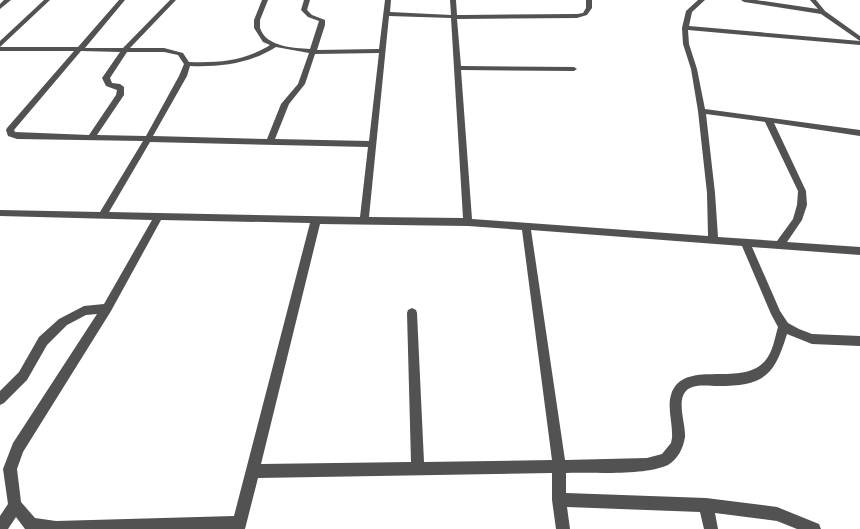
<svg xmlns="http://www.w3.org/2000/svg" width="860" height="529" font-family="'Exo 2',sans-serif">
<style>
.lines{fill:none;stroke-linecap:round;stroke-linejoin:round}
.minor{fill:#525252;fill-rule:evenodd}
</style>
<rect width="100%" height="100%" fill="#fff"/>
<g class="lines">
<g class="minor">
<path d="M4,0H11L0,9V4Z"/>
<path d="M44,0H50L0,47V41Z"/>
<path d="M119,0H125L85,48H123L170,0H176L130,48H164L183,53L189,62C219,63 245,61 270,45L263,42L254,28V20L262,0H268L260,20V28C266,47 294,48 310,49L319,21L308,17L301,10L304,0H310L307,10L312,15L325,20V25L317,50L379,49L385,0H391L390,12L451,15L450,0H456L457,15H463L577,14L583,13L586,8V0H592V8L587,15L577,18L457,19L461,66L574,67L577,69L574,71L461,70L472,219L708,236L707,193L698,111L691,69L683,44L682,28L686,11L698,0H705L692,12L689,26L860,41V45L688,30L689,44L697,69L705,109L860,130V136L774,123L806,191L807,205L802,220L787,242L860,247V255L752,247L780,311L788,323L799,329L812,334L860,336V346L812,344L787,334C774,377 763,386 718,386C710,386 698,384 690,388C674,396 686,423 685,437C684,443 682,449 679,454C676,458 673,462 668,465C644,476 594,472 566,473V493L706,498L777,507L819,524L821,529H797L777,521L715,513L718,529H704L700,512L567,507L570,529H556L552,500V473L258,478L245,529H25L16,517L8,529H0V516L8,504L3,469L13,443L97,314L86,315L67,325L47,345L27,380L4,403L0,405V391L19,372L39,337L59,319L84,306L104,304L152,220L0,216V210L100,212L143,141L17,139L8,136L6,130L7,128L74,51H0V47H78ZM389,16L451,18L463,218L369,217ZM276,47L309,53L298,84L281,104L267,139L153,136L187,76L190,66C221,67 249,64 276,47ZM81,51L120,52L102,78L106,86L117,90L116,95L89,135L15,132L14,130ZM127,52H164L178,55L184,64L179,76L146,136L97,135L124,95V87L120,84L112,83L110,78ZM379,53L369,141L275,139L289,104L305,84L315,54ZM706,114L765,122L798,191L797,205L793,219L777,241L718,237L715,193ZM150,142L368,147L360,217L109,212ZM161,220L310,223L234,516L56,521L35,518L21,502L17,469L23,452L111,311ZM320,224L468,226L522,230L552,460L424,462L417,313L416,310L412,308L408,310L407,313L411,462L261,464ZM531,230L742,246L771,314L778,327C775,337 773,352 765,361C741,389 683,357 671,395C667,408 673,424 672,438L671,443L662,454L647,458L565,460Z"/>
<path d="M741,0H756L818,9L810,0H816L825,11L860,36V41L821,14L744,2Z"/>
</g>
</g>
</svg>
